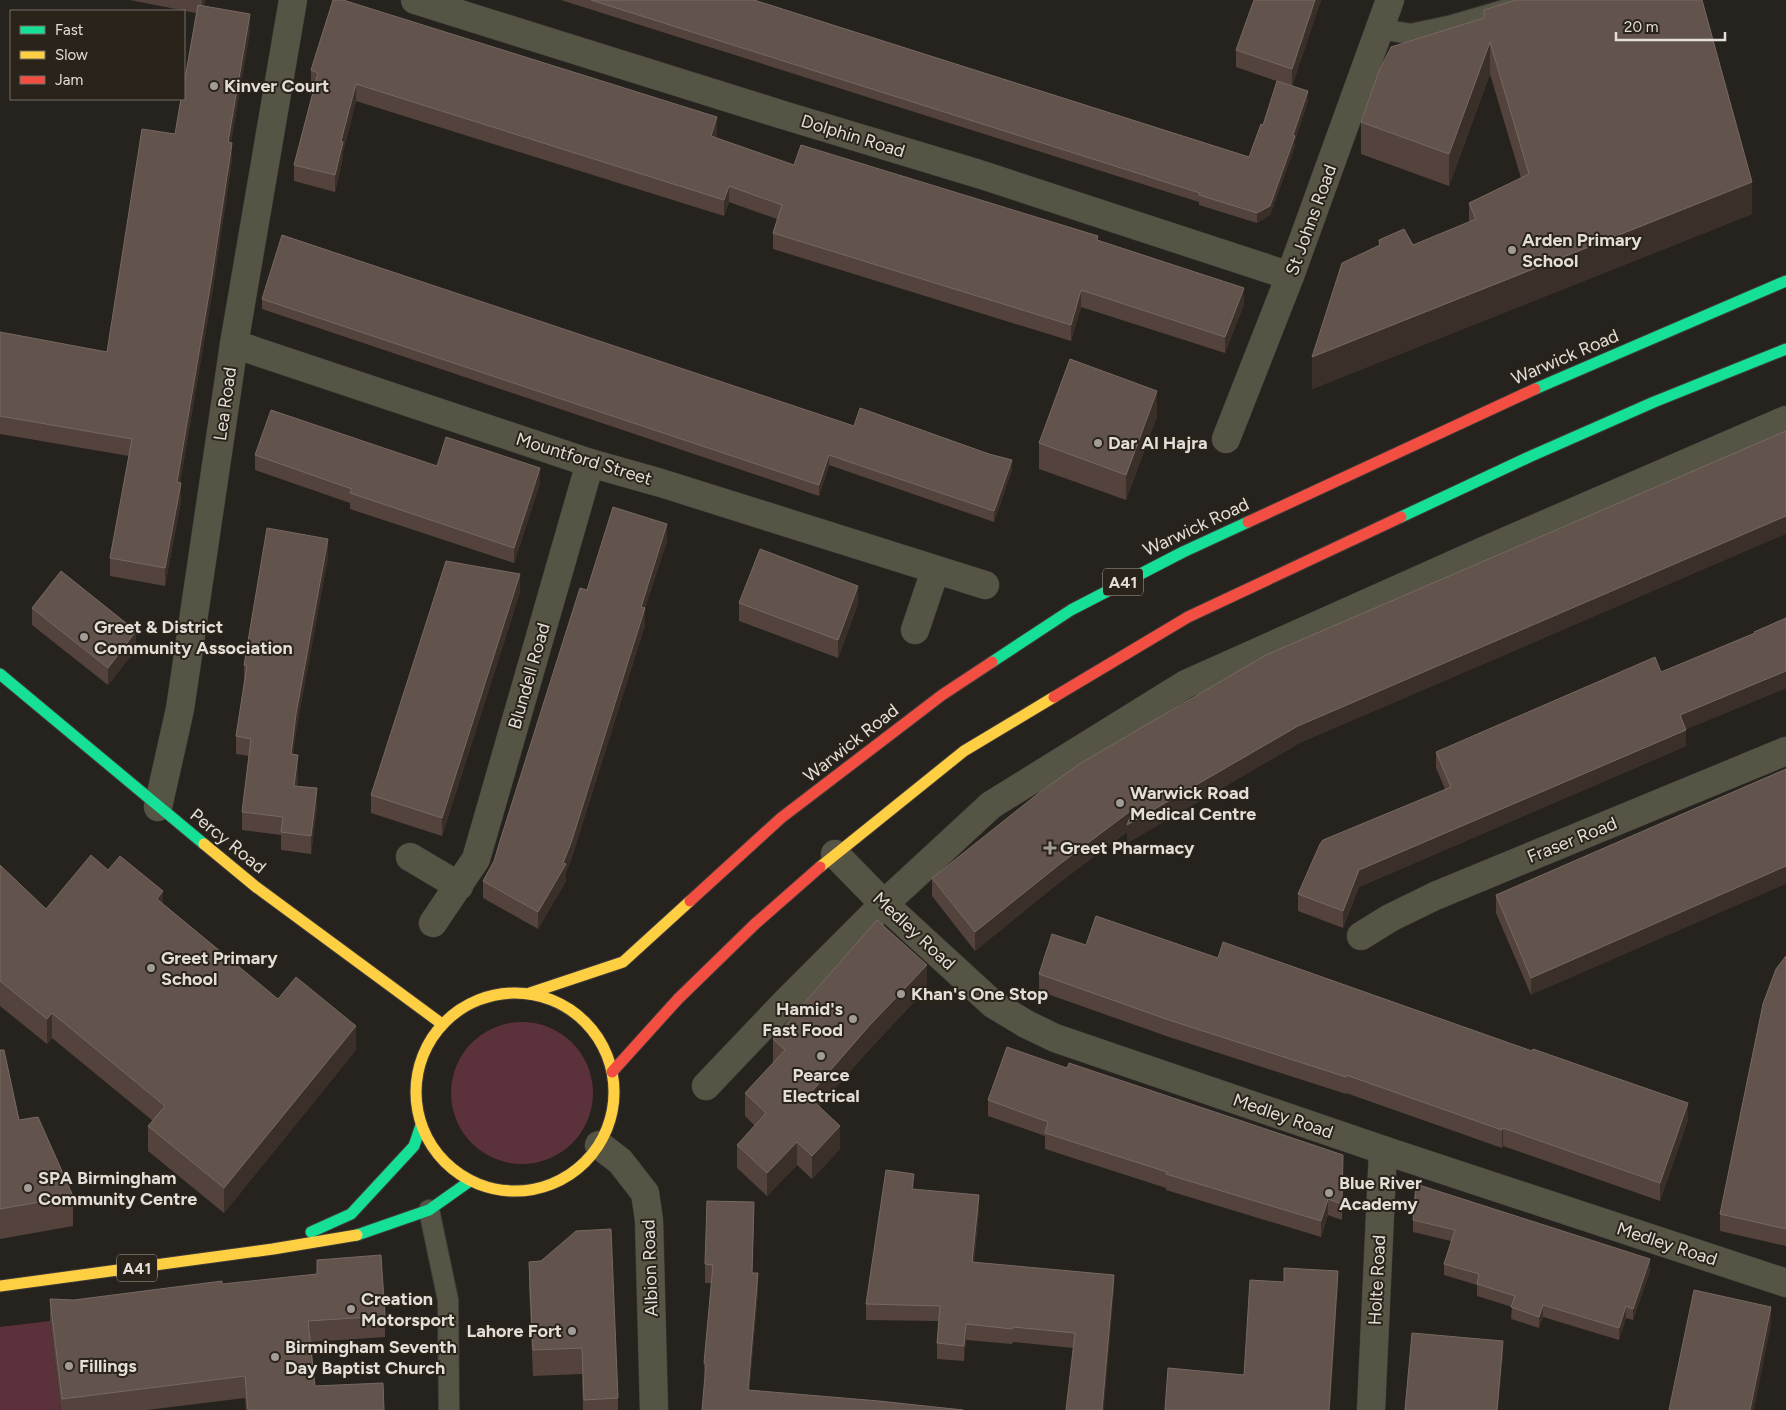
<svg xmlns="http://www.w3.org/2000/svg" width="1786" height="1410" font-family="Figtree,sans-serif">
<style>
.green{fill:#5b313b}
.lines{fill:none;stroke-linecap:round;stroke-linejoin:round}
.lane-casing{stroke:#403c39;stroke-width:22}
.street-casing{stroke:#403c39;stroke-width:29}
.fast-casing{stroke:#403c39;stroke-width:13}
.slow-casing{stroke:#403c39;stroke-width:13}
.jam-casing{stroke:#403c39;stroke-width:13}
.lane{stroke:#565545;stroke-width:20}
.street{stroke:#565545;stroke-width:28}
.fast{stroke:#16e098;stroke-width:11}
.slow{stroke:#ffcf43;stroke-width:11}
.jam{stroke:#f24e42;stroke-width:11}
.wall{fill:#53433c}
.shaded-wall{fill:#3a2f29}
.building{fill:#62534d;stroke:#766962}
.poi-dot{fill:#a19c97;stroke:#2a231a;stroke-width:2}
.labels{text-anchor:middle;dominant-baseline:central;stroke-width:4;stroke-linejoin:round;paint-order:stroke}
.shield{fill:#2a231a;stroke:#aca69f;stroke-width:1}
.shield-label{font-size:16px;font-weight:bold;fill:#e3ded8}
.poi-label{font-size:18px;font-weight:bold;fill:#e3ded8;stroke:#2a231a;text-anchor:start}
.street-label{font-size:18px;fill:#e3ded8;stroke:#2a231a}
</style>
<rect width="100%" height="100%" fill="#26221e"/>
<g class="green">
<circle cx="522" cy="1093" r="71"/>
<path d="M50,1321L61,1410H0V1327Z"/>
</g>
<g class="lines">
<defs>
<g id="lane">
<path d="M1380,29L1411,34L1449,26L1539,0"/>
<path d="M429,1210L448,1300L449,1410"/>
</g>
<g id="street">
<path d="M415,0L783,115L979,174L1290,276"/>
<path d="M234,344L590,463L661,483L985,585"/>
<path d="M1226,439L1290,276L1390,0"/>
<path d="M915,630L935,571"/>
<path d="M158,807L180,709L234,344L293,0"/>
<path d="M835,854L884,904L993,1004L1026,1024L1055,1038L1383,1150L1786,1283"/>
<path d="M410,857L459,886"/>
<path d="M433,923L476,859L590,463"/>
<path d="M1361,936L1390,918L1435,896L1786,751"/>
<path d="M706,1086L785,1003L884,904L991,805L1186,684L1488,549L1786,420"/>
<path d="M599,1145L620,1161L645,1193L649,1220L654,1410"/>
<path d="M1371,1410L1383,1150"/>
</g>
<g id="fast">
<path d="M1535,389L1786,281"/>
<path d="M1401,517L1529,457L1654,402L1786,349"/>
<path d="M992,662L1071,610L1183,552L1248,522"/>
<path d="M0,674L204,844"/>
<path d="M311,1232L351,1214L414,1146L421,1125"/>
<path d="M357,1235L429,1210L470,1181"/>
</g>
<g id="slow">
<path d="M204,844L256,887L442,1024"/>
<path d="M820,867L964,751L1054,697"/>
<path d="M530,993L623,962L690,901"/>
<circle cx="515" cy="1092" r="99"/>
<path d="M0,1286L273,1249L357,1235"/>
</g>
<g id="jam">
<path d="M1248,522L1535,389"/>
<path d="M1054,697L1188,617L1401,517"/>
<path d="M690,901L781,818L942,695L992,662"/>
<path d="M612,1072L678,999L755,924L820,867"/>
</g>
</defs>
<use href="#lane" class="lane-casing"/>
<use href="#street" class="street-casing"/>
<use href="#fast" class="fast-casing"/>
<use href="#slow" class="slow-casing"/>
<use href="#jam" class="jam-casing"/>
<use href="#lane" class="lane"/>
<use href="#street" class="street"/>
<use href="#fast" class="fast"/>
<use href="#slow" class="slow"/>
<use href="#jam" class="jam"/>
</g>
<g class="wall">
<path d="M130,0H205L204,6L250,31L231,142L232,160L212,294L180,483L181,501L165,586L110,576V558L129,456L0,434V332L107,352L175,134L196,13Z"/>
<path d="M561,0H754L1249,157L1263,125L1279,82L1236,67V50L1321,0L1292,86L1308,101L1295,140V146L1270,215L1257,223L1199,205V202Z"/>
<path d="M1484,18L1752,214L1312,389L1379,245V240L1413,245L1469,222V203L1521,178L1490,74L1449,186L1361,154V122Z"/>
<path d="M311,70L717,134L716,138L794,165L1098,240L1244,304L1225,353L1081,307L1071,341L773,249V233L777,219L729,202L724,216L356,101L343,152V158L335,192L294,181V165L314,88L311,87Z"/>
<path d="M262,299L854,426L1012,470L994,522L829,465L819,496L262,309Z"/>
<path d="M1157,416L1126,500L1039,469V443Z"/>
<path d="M255,455L437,466L540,483L514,563L350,509V503L255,470Z"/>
<path d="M667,541L645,608V625L571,860L566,872V881L538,929L483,898V881L494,861L587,590Z"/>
<path d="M328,557L296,731L293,754L298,773L297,786L317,806L311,854L281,850V835L242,830V812L249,756L236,754V736L244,681V665Z"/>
<path d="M520,592L442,836L371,813V795Z"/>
<path d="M739,603L858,604L838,658L739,621Z"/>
<path d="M32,608L136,649L108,685L32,625Z"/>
<path d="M1786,618V688L1686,729V746L1359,887L1343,928L1298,911V894L1445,789L1436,768V752L1661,672L1754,634V632Z"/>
<path d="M1298,744L1127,843V832L1060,882L975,951L932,896V878Z"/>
<path d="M1786,769L1531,995L1496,913V895Z"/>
<path d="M0,865L46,909L108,870L163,904L278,999L356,1050L224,1213L148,1151V1126L153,1121L52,1038L47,1044L0,1006Z"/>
<path d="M1086,945L1688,1120L1660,1201L1503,1146L1502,1148L1346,1093V1094L1169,1037L1039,991V974Z"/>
<path d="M1786,956V1246L1720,1231V1214Z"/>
<path d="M927,988L869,1050L819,1106L840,1149L812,1179L797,1165L767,1196L737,1168V1145L755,1126L745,1116V1093L773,1063V1039Z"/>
<path d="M0,1050L19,1120L73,1196V1226L0,1239Z"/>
<path d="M988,1100L1343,1171L1342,1220L1328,1215L1321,1237L1166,1190V1188L1045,1149V1136L988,1116Z"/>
<path d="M914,1189L979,1210L974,1262L1114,1291L1073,1348L1013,1342L1012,1344L966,1340L964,1361L937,1359V1343L939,1321L866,1320V1304Z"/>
<path d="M1413,1220L1650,1271L1633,1320L1626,1318L1619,1340L1543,1317L1539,1328L1511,1319L1512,1307L1477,1296V1285L1444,1275V1264L1451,1241L1413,1232Z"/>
<path d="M754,1221L752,1273L758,1292L749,1391L702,1410L705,1382L704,1363L712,1283H705V1264Z"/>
<path d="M317,1260L385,1316V1337L310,1342L315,1386L384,1410H246L245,1398L147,1410H61L50,1321V1299L74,1300L317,1274Z"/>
<path d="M541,1261L618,1398V1410H583L582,1374L533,1376L529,1288V1262Z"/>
</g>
<g class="shaded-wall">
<path d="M202,0H205L202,14Z"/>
<path d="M1315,0H1321L1292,86V69Z"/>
<path d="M250,14V31L228,160V142Z"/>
<path d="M1490,42V74L1449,186V154Z"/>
<path d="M356,84V101L343,152V158L335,192V175L341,141Z"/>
<path d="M1308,91V101L1295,140V146L1270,215L1257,223V213L1293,135Z"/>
<path d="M717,117V134L711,152V136Z"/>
<path d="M232,143V160L212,294L177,500V482Z"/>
<path d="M1752,182V214L1312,389V357Z"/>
<path d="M729,186V202L724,216V200Z"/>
<path d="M1244,288V304L1225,353V337Z"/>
<path d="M1081,290V307L1071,341V325Z"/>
<path d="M1157,391V416L1126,500V475Z"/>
<path d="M829,455V465L819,496V485Z"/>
<path d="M1012,460V470L994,522V511Z"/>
<path d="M540,468V483L514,563V548Z"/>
<path d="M181,483V501L165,586V568Z"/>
<path d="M1786,516V534L1298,744L1127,843V832L1060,882L975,951V932L1060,864L1133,809L1298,726Z"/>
<path d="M667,524V541L645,608V625L571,860L566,872V881L538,929V912L563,863L641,607Z"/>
<path d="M328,539V557L296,731L291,772V754L296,714Z"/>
<path d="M520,574V592L442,836V818Z"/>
<path d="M858,586V604L838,658V640Z"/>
<path d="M136,631V649L108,685V668Z"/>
<path d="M1786,671V688L1680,732V715Z"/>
<path d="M1686,730V746L1359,887L1343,928V911L1359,870Z"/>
<path d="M298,755V773L294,803V786Z"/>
<path d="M317,788V806L311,854V836Z"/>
<path d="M1786,866V884L1531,995V978Z"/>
<path d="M163,891V915L157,899Z"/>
<path d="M927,965V988L869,1050L808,1119V1096L869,1026Z"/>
<path d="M52,1013V1038L47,1044V1019Z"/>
<path d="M356,1026V1050L224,1213V1188Z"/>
<path d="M1688,1103V1120L1660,1201V1183Z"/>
<path d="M840,1126V1149L812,1179V1156Z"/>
<path d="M1503,1128V1146L1502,1148V1130Z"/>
<path d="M797,1142V1165L767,1196V1173Z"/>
<path d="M914,1174V1189H912Z"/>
<path d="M979,1195V1210L972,1278V1262Z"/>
<path d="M1328,1199V1215L1321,1237V1221Z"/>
<path d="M754,1202V1221L752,1291V1273Z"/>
<path d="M1650,1259V1271L1633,1320V1309Z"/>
<path d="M1338,1271V1287L1330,1410H1329Z"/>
<path d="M758,1273V1292L748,1409V1390Z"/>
<path d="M1114,1275V1291L1104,1410H1102Z"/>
<path d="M1543,1305V1317L1539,1328V1317Z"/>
<path d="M1626,1306V1318L1619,1340V1328Z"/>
<path d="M1771,1307V1325L1754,1410H1750Z"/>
<path d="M966,1324V1340L964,1361V1346Z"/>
<path d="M1503,1341V1358L1498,1410H1497Z"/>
</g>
<g class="building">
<path d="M333,0H343L717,117L711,136L794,165L801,145L1098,236L1097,240L1244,288L1225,337L1081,290L1071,325L773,233L782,205L729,186L724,200L356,84L341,141L343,142L335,175L294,165L318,73L311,70Z"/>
<path d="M591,0H754L1249,157L1261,124L1263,125L1277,81L1308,91L1293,135L1295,136L1270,206L1257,213L1199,195L1200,193Z"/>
<path d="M1254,0H1315L1292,69L1236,50Z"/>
<path d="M1516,0H1702L1752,182L1312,357L1342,263L1380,245L1379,240L1404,229L1413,245L1476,219L1469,203L1529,174L1490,42L1449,154L1361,122L1379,71L1391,47L1484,18V10Z"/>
<path d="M198,5L250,14L228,142L232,143L212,276L177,482L181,483L165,568L110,558L132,439L0,416V332L107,352L142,129L175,134L181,99H184V85Z"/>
<path d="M282,235L854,426L860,408L989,454L1012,460L994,511L829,455L819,485L262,299Z"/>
<path d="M1070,359L1157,391L1126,475L1039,443Z"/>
<path d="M271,410L437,466L446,437L540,468L514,548L350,493L352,489L255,455Z"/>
<path d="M1786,431V516L1298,726L1127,825L1133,809L1060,864L975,932L932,878L1040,792L1081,763L1266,655Z"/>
<path d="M613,507L667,524L641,607L645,608L571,843L563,863L566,864L538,912L483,881L494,861L500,841L580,588L587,590Z"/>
<path d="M267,528L328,539L296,714L291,754L298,755L294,786L317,788L311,836L281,832L283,817L242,812L251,739L236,736L247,666L244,665Z"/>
<path d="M760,549L858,586L838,640L739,603Z"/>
<path d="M446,561L520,574L442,818L371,795Z"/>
<path d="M61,571L136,631L108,668L32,608Z"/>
<path d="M1786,618V671L1680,715L1686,730L1359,870L1343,911L1298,894L1320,844L1323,840L1451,787L1436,752L1655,657L1661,672L1755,633L1754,632Z"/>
<path d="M1786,769V866L1531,978L1496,895Z"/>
<path d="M91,855L108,870L120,856L163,891L157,899L278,999L296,977L356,1026L224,1188L148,1126L165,1106L52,1013L47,1019L0,981V865L46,909Z"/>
<path d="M1096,916L1218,958L1223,942L1532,1051L1533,1049L1688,1103L1660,1183L1503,1128L1502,1130L1346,1075V1077L1169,1020L1039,974L1052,934L1086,945Z"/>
<path d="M877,920L927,965L869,1026L808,1096L840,1126L812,1156L797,1142L767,1173L737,1145L766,1113L745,1093L785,1050L773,1039Z"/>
<path d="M1786,956V1229L1720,1214L1763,1004L1776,969Z"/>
<path d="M1007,1047L1067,1068L1069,1063L1343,1155L1342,1204L1328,1199L1321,1221L1166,1174L1167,1172L1045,1133L1048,1122L988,1100Z"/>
<path d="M0,1050H4L19,1120L38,1117L73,1196L0,1209Z"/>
<path d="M886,1170L914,1174L912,1189L979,1195L972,1262L1114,1275L1102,1410H1066L1075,1333L1013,1327L1012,1329L966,1324L964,1346L937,1343L940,1306L866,1304Z"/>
<path d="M1416,1184L1650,1259L1633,1309L1626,1306L1619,1328L1543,1305L1539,1317L1511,1307L1515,1296L1477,1284L1479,1274L1444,1264L1455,1230L1413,1220Z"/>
<path d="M707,1201L754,1202L752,1273H758L748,1390L879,1401L963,1410H702L706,1364L704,1363L713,1265L705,1264Z"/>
<path d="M611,1229L618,1398L584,1400L582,1348L533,1350L529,1262L541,1261L576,1231Z"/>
<path d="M381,1255L385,1316L308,1321L315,1386L383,1383L384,1410H248L245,1376L62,1399L50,1299L74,1300L222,1281V1284L317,1274V1260Z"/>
<path d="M1284,1268L1338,1271L1329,1410H1165L1168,1368L1244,1375L1250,1280L1284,1282Z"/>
<path d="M1694,1290L1771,1307L1750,1410H1669Z"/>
<path d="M1412,1333L1503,1341L1497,1410H1405Z"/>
</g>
<g class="poi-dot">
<circle cx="214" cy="86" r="5"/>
<circle cx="1512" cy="250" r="5"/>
<circle cx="1098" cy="443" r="5"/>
<circle cx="84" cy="637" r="5"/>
<circle cx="1120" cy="803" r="5"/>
<path d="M1047.5 840.5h5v5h5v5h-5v5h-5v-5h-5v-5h5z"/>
<circle cx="151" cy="968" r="5"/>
<circle cx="901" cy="994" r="5"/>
<circle cx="853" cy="1019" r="5"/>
<circle cx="821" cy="1056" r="5"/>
<circle cx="28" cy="1188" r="5"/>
<circle cx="1329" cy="1193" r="5"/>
<circle cx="351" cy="1309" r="5"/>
<circle cx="572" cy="1331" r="5"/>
<circle cx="275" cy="1357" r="5"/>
<circle cx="69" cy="1366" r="5"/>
</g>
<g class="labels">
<g class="shield">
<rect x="1103" y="568.5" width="40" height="27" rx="4"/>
<rect x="117" y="1254.5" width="40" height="27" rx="4"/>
</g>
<g class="shield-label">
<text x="1123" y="582">A41</text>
<text x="137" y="1268">A41</text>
</g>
<g class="poi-label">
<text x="224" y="86">Kinver Court</text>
<text x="1522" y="240">Arden Primary<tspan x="1522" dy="21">School</tspan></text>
<text x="1108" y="443">Dar Al Hajra</text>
<text x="94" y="627">Greet &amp; District<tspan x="94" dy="21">Community Association</tspan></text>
<text x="1130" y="793">Warwick Road<tspan x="1130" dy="21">Medical Centre</tspan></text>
<text x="1060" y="848">Greet Pharmacy</text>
<text x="161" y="958">Greet Primary<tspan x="161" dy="21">School</tspan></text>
<text x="911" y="994">Khan's One Stop</text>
<text x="843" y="1009" text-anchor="end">Hamid's<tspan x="843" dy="21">Fast Food</tspan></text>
<text x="821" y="1075" text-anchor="middle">Pearce<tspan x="821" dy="21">Electrical</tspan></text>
<text x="38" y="1178">SPA Birmingham<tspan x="38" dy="21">Community Centre</tspan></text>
<text x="1339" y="1183">Blue River<tspan x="1339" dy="21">Academy</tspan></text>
<text x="361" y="1299">Creation<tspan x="361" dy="21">Motorsport</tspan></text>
<text x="562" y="1331" text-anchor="end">Lahore Fort</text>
<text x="285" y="1347">Birmingham Seventh<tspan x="285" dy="21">Day Baptist Church</tspan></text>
<text x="79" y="1366">Fillings</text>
</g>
<g class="street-label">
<text transform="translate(853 136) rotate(17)">Dolphin Road</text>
<text transform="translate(1311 220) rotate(-70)">St Johns Road</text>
<text transform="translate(1565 357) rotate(-23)">Warwick Road</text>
<text transform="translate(225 404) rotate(-82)">Lea Road</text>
<text transform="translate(584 459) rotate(17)">Mountford Street</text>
<text transform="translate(1196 527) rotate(-25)">Warwick Road</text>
<text transform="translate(529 676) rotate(-74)">Blundell Road</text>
<text transform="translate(851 743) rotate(-38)">Warwick Road</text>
<text transform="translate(1572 840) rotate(-22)">Fraser Road</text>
<text transform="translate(228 841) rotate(39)">Percy Road</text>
<text transform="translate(914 931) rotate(43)">Medley Road</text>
<text transform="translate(1283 1116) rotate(19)">Medley Road</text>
<text transform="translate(1667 1244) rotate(18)">Medley Road</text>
<text transform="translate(650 1268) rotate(-92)">Albion Road</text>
<text transform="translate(1377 1280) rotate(-87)">Holte Road</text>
</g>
</g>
<rect x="10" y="10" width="175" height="90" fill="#2a231a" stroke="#746e66"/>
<rect x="20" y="26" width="25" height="8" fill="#16e098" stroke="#746e66"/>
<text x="55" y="35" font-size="15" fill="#e3ded8">Fast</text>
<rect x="20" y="51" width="25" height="8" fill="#ffcf43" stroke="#746e66"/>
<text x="55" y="60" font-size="15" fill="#e3ded8">Slow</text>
<rect x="20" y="76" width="25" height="8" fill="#f24e42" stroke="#746e66"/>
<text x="55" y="85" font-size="15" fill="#e3ded8">Jam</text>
<path d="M1616 32v8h109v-8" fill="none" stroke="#e3ded8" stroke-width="2.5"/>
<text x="1624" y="32" font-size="15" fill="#e3ded8" stroke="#2a231a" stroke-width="4" paint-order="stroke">20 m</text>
</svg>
